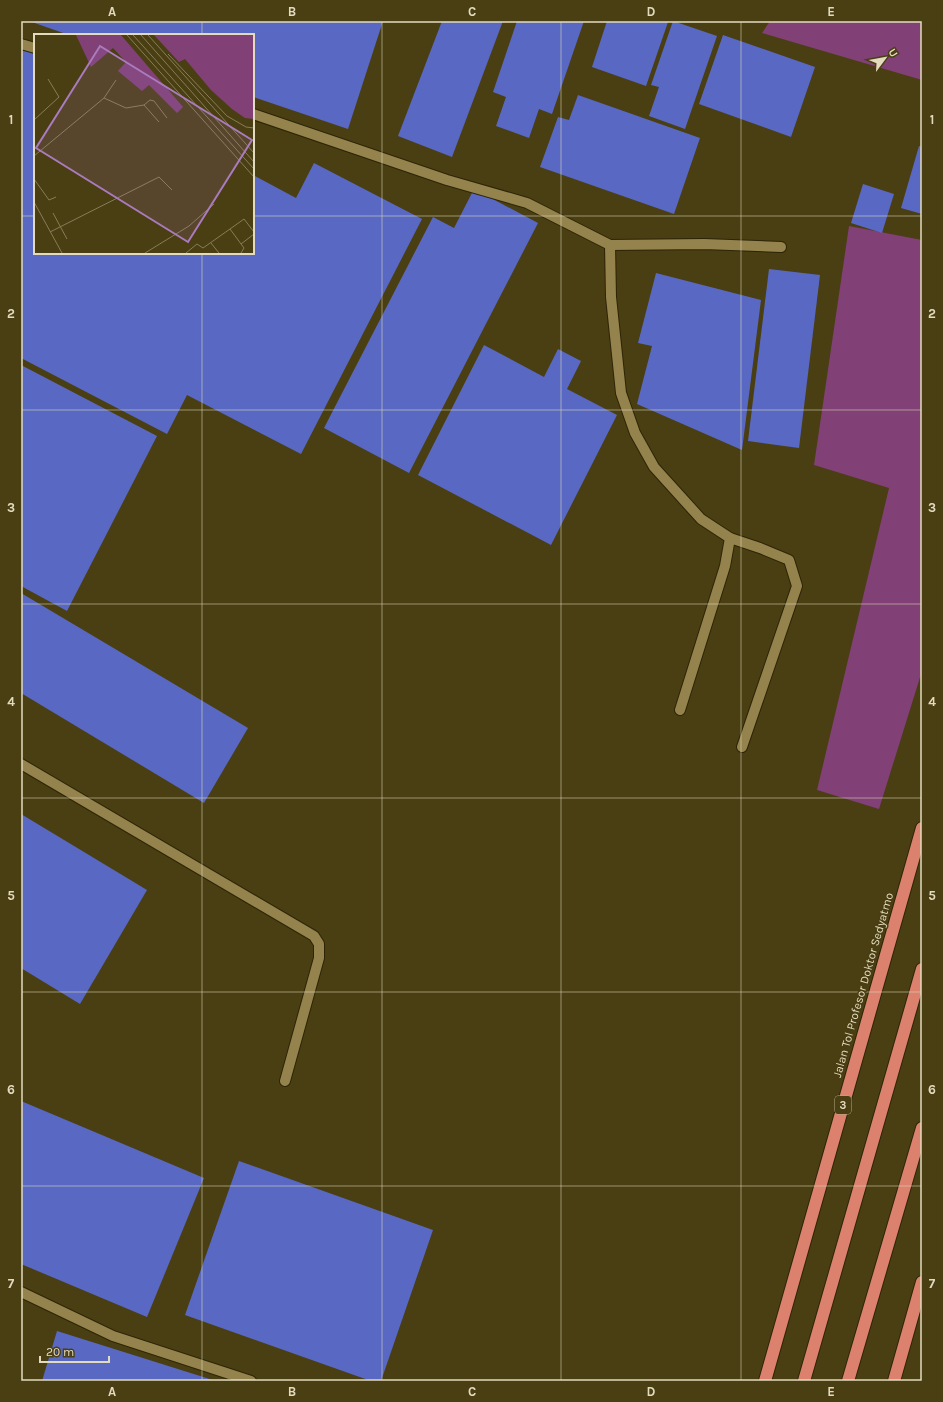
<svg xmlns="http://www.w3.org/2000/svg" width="943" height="1402" font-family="Karla,sans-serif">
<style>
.green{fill:#814076}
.building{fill:#5969c3}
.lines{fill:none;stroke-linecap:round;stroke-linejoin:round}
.service-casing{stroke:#2d2507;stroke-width:12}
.motorway-casing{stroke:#2d2507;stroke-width:14}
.service{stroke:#94834c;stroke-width:10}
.motorway{stroke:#db816d;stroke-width:12}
.grid{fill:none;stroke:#e3dbbe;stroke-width:1;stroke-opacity:0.55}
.labels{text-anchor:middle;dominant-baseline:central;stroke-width:3;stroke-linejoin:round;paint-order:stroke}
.shield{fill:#4a3e13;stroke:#b5ac8b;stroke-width:1}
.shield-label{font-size:11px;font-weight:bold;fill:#e3dbbe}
.street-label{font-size:12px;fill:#e3dbbe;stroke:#4a3e13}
.inset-road{fill:none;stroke:#877d57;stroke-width:1}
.view{fill:#aa7bbf;fill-opacity:0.15;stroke:#aa7bbf;stroke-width:2}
.inset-edge{fill:none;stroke:#e3dbbe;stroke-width:2}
.neatline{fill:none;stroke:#e3dbbe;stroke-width:1.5}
.grid-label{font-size:13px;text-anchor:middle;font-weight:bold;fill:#e3dbbe}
</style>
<rect width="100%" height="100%" fill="#4a3e13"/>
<g class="green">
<path d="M770,21H922V80L762,33Z"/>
<path d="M849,226L922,240V671L879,809L817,790L889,488L814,465Z"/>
</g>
<g class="building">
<path d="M29,21H383L348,129L253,97V35H69Z"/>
<path d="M442,21H503L452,157L398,136Z"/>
<path d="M517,21H584L552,114L539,109L529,138L496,126L506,97L493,92Z"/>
<path d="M607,21L668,22L646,86L592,67Z"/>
<path d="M673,21L717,36L685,129L649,116L659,87L651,85Z"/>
<path d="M723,35L815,67L791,137L699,104Z"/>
<path d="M21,48L35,53V253H253V175L296,198L314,163L422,219L301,454L187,395L167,434L21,358Z"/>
<path d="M578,95L700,138L674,214L540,167L558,117L569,120Z"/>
<path d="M919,146L922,147V214L901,208Z"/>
<path d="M863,184L894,194L882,233L851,223Z"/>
<path d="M474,189L538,223L409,473L324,428L433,217L454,228Z"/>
<path d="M769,269L820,275L799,448L748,441Z"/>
<path d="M656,273L761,300L742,450L637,404L652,346L638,343Z"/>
<path d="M484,345L544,377L558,349L581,361L567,389L617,415L551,545L418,475Z"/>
<path d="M21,365L157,436L67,611L21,586Z"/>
<path d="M21,593L248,728L204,803L21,693Z"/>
<path d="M21,814L147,890L80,1004L21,968Z"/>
<path d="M21,1101L204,1178L147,1317L21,1264Z"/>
<path d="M239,1161L433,1230L381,1381H371L185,1315Z"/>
<path d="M57,1331L216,1381H42Z"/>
</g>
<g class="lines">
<defs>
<g id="service">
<path d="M21,44L35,48"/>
<path d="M253,114L447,180L527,203L610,245L611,297L621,393L635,433L654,467L701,519L730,538L725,566L680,710"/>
<path d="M610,245L704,244L781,247"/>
<path d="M730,538L760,548L789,560L797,586L742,747"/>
<path d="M21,764L314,936L319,944V958L285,1081"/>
<path d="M21,1292L113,1336L251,1381"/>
</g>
<g id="motorway">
<path d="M765,1381L922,828"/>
<path d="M804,1381L922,969"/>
<path d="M848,1381L922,1128"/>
<path d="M894,1381L922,1282"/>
</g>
</defs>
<use href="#service" class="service-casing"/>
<use href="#motorway" class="motorway-casing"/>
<use href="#service" class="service"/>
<use href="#motorway" class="motorway"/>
</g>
<path class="grid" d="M202,21V35M382,21V1381M561,21V1381M741,21V1381M21,216H35M253,216H922M202,253V1381M21,410H922M21,604H922M21,798H922M21,992H922M21,1186H922"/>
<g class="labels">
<rect class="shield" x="835" y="1096" width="16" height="18" rx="3"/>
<g class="shield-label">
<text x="843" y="1105">3</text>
</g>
<g class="street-label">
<text transform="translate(863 985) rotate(-74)">Jalan Tol Profesor Doktor Sedyatmo</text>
</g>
</g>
<g transform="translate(34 34)">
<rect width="220" height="220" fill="#4a3e13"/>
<path d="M42,1H87L149,73L143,79L115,51L108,57L84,37L92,28L79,14L57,33ZM120,1H220V85L211,84L198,75L177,56L151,25L145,28Z" fill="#814076"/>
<path class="inset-road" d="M93,1L220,143M99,1L220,135M107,1L220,128M114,1L220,119M134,20L193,82L212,93L220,94M70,64L82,46M110,71L116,66L120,67L133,84M0,86L25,63L14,45M0,122L70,64L92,74L110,71L125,88M0,145L15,166L22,163M0,168L28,219M19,179L33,205M16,198L125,143L138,156M177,209L185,219M207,210L220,200M111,219L155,192L180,170M152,219L163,210L169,214L196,195M207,219L210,214L196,195L210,185L220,198"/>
<path class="view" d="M66,12L218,106L154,208L2,114Z"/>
<rect width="220" height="220" class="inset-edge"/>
</g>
<rect width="943" height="1402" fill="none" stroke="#4a3e13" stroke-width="44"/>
<g transform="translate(885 58) rotate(58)" stroke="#4a3e13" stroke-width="3" paint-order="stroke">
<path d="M0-3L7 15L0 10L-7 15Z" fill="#e3dbbe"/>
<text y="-6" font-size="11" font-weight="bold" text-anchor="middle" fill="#e3dbbe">U</text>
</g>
<path d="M40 1356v6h69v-6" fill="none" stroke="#e3dbbe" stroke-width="2"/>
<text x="46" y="1356" font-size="12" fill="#e3dbbe" stroke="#4a3e13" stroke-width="3" paint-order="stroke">20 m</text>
<rect x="22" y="22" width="899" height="1358" class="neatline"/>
<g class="grid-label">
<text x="112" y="16">A</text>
<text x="292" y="16">B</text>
<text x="472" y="16">C</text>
<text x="651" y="16">D</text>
<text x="831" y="16">E</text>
<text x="11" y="124">1</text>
<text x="932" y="124">1</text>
<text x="11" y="318">2</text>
<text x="932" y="318">2</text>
<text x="11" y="512">3</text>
<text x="932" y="512">3</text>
<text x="11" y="706">4</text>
<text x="932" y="706">4</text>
<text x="11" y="900">5</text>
<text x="932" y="900">5</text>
<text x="11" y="1094">6</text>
<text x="932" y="1094">6</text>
<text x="11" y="1288">7</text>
<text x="932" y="1288">7</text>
<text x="112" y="1396">A</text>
<text x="292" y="1396">B</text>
<text x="472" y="1396">C</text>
<text x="651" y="1396">D</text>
<text x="831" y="1396">E</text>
</g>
</svg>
